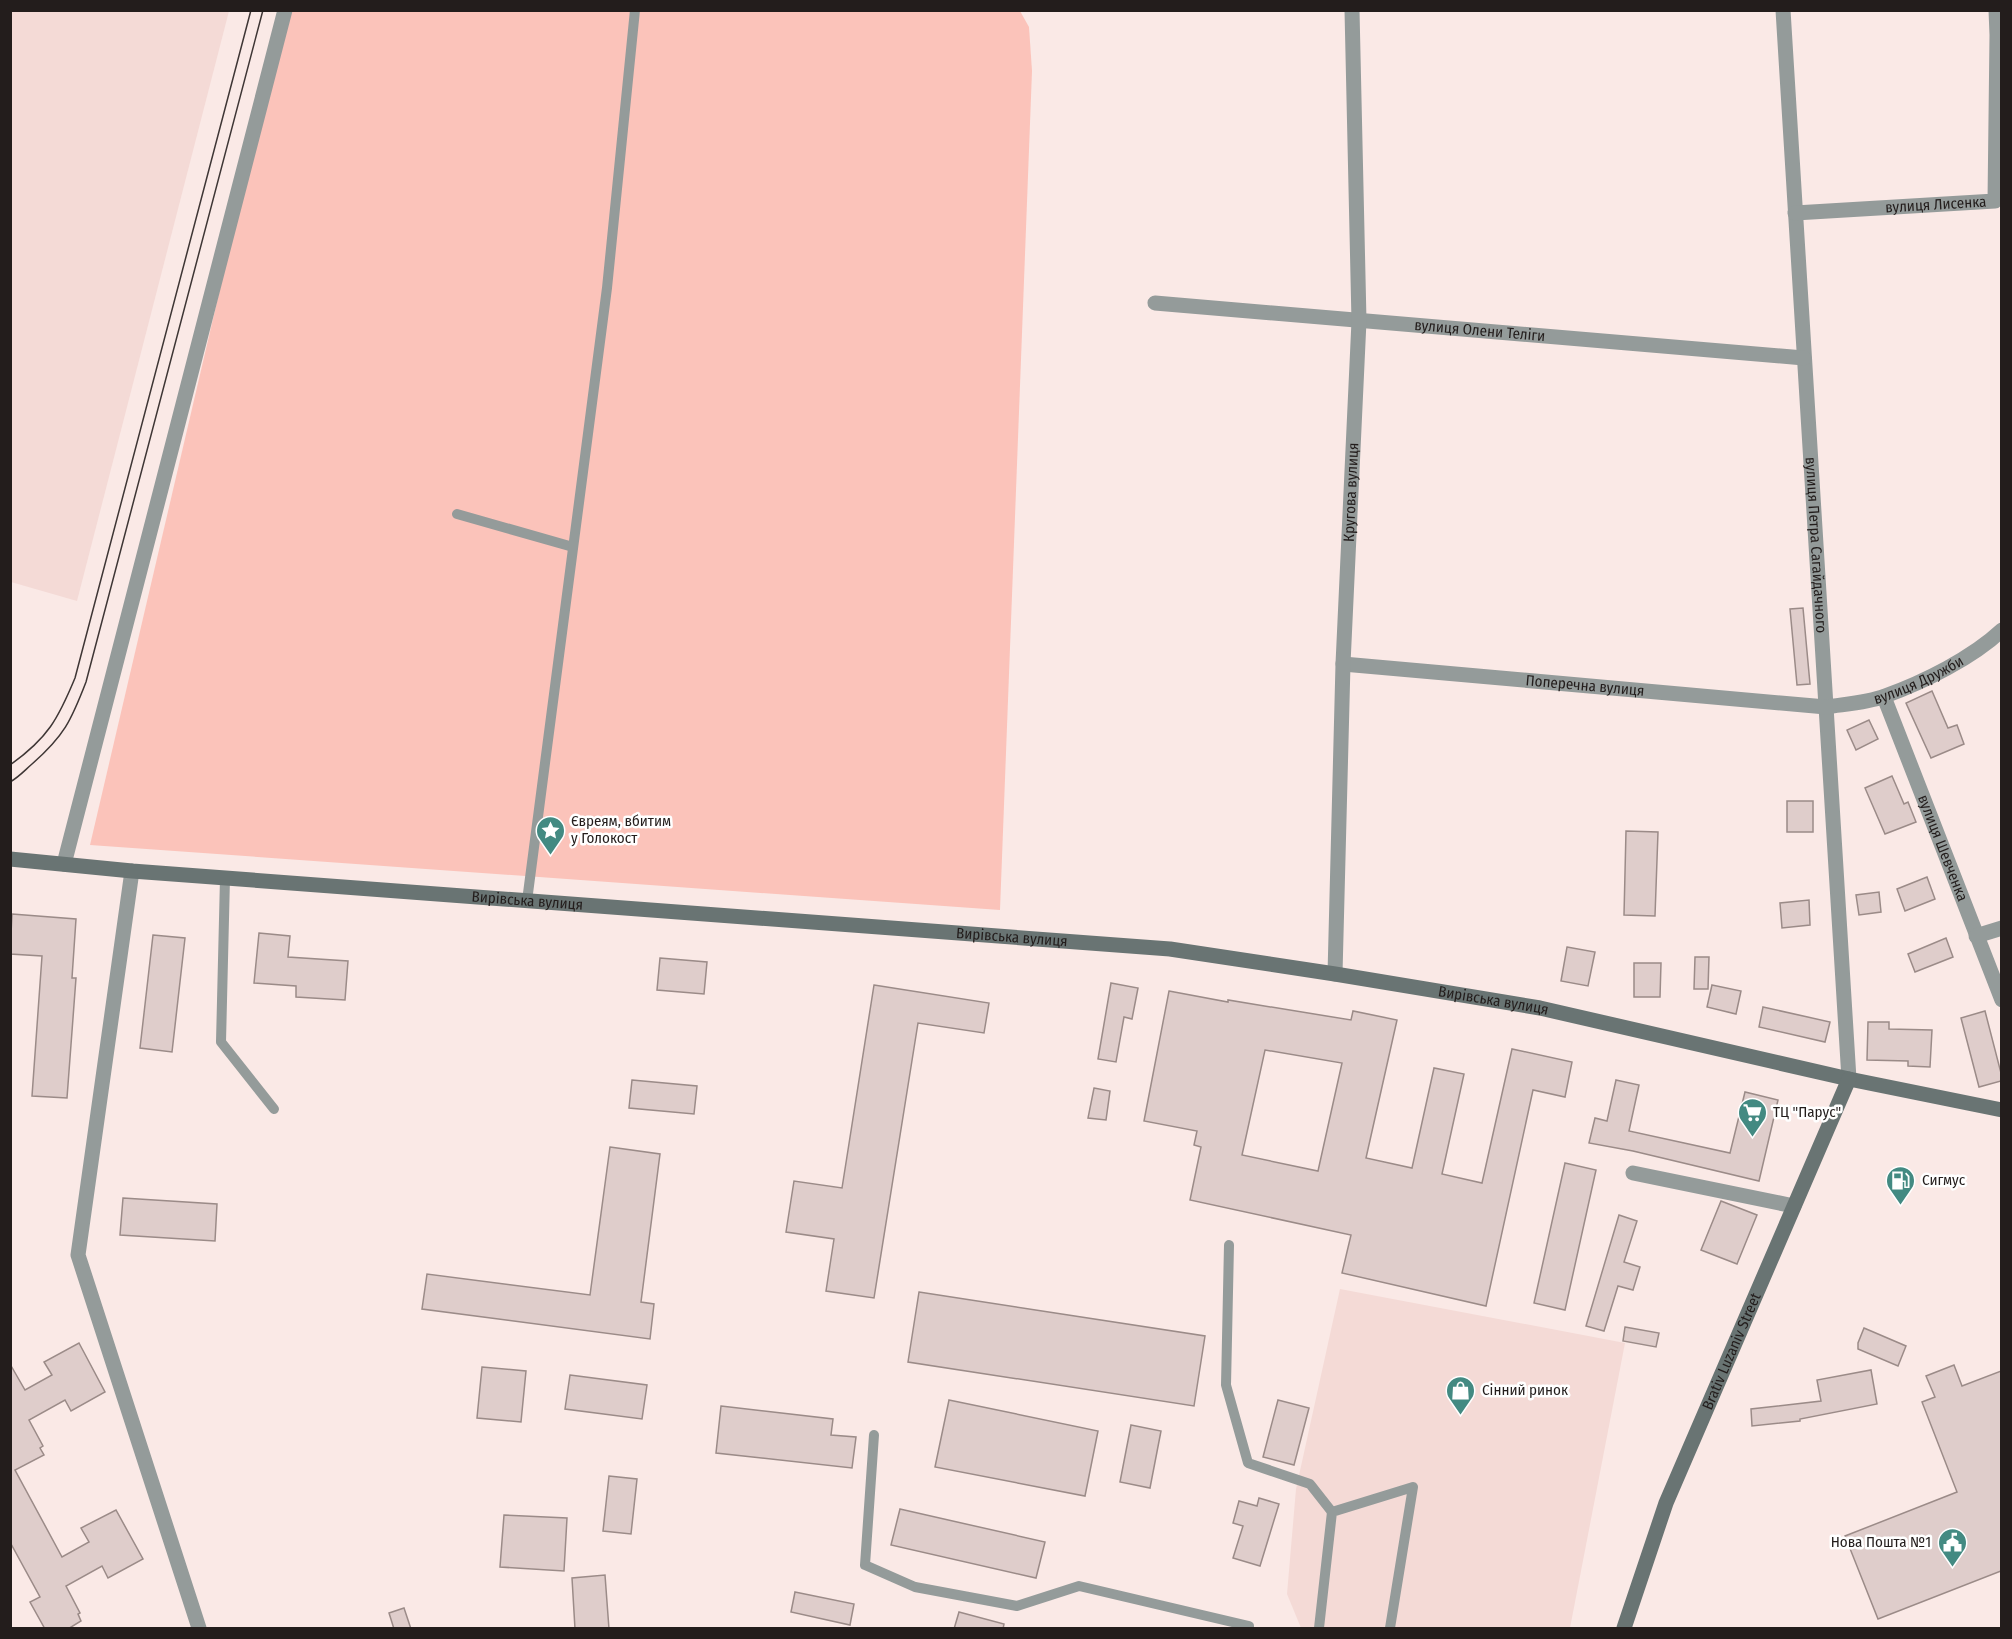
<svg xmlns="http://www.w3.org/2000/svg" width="2012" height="1639" font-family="'Fira Sans Condensed',sans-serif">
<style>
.built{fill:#f4dad6}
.green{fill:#fbc3ba}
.building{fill:#dfcdcb;stroke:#9b8b88;stroke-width:1.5;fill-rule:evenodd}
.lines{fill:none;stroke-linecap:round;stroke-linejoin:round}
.lane{stroke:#949b9a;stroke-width:10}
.street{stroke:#949b9a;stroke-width:15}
.secondary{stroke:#697473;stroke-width:15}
.tram{stroke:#3e3635;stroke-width:1.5}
.labels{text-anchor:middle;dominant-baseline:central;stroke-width:5;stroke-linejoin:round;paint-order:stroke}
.street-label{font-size:15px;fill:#231d1c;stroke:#fff}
.poi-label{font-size:15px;fill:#231d1c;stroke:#fff;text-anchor:start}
</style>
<rect width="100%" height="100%" fill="#fae9e6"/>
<g class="built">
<path d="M10,11H229L77,601L11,582Z"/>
<path d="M1340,1289L1625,1343L1570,1628H1301L1287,1594L1296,1489Z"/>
</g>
<path class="green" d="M285,11H1020L1029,27L1032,71L1000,910L90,845Z"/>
<g class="building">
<path d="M1803,608L1810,684L1797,685L1790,609Z"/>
<path d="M1932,691L1948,728L1957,725L1964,744L1931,758L1906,703Z"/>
<path d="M1869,720L1878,739L1856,750L1847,730Z"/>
<path d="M1892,776L1904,804L1908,802L1916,822L1885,834L1865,788Z"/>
<rect x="1787" y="801" width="26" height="31"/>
<path d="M1626,831L1658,832L1655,916L1624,915Z"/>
<path d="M1927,877L1935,899L1905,911L1897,889Z"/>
<path d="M1879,892L1881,912L1859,915L1856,895Z"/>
<path d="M1809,900L1810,925L1782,928L1780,903Z"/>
<path d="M12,914L76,919L72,978H76L67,1098L32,1096L42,956L10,954Z"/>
<path d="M259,933L290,936L288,957L348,961L345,1000L296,997V986L254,983Z"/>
<path d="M153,935L185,938L172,1052L140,1048Z"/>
<path d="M1946,938L1953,957L1915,972L1908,954Z"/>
<path d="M1567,947L1595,952L1588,986L1561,981Z"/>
<path d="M1695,957H1709L1708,989H1694Z"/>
<path d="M660,958L707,962L704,994L657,990Z"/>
<path d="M1634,963H1661L1660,997H1634Z"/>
<path d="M1111,983L1138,988L1132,1019L1124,1017L1116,1062L1098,1059Z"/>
<path d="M874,985L989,1003L984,1033L918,1023L874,1298L826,1291L834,1239L786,1232L794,1181L842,1188Z"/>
<path d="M1712,985L1741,991L1736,1014L1707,1007Z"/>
<path d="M1169,991L1228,1002V1000L1351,1020L1353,1011L1397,1020L1366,1158L1412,1168L1434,1068L1464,1074L1442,1174L1482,1183L1512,1049L1572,1062L1565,1097L1533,1090L1486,1306L1342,1273L1351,1235L1190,1200L1201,1147L1194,1145L1197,1131L1144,1121ZM1265,1050L1342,1063L1318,1171L1242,1155Z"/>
<path d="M1763,1007L1830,1022L1825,1042L1759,1027Z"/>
<path d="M1985,1011L2001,1073V1081L1979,1087L1961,1018Z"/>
<path d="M1868,1022H1889V1029L1932,1030L1930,1067L1908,1066V1061L1867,1060Z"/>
<path d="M632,1080L697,1086L694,1114L629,1108Z"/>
<path d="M1616,1080L1639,1085L1629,1131L1730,1153L1745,1092L1778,1100L1759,1181L1633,1151L1589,1143L1595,1118L1607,1121Z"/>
<path d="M1094,1088L1110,1091L1106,1120L1088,1118Z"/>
<path d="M610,1147L660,1154L641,1302L654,1304L650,1339L422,1309L427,1274L590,1295Z"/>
<path d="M1565,1163L1596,1170L1565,1310L1534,1303Z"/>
<path d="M123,1198L217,1204L215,1241L120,1235Z"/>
<path d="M1721,1201L1757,1215L1737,1264L1701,1250Z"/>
<path d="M1619,1215L1637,1221L1624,1262L1640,1267L1633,1290L1618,1286L1604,1331L1586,1326Z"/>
<path d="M919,1292L1205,1336L1194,1406L908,1362Z"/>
<path d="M1625,1327L1659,1333L1656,1347L1623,1341Z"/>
<path d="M1864,1328L1906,1346L1898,1366L1858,1349V1343Z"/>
<path d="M79,1343L105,1392L71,1411L65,1400L29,1420L43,1446L40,1448L44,1455L15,1470L62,1557L89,1542L81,1528L116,1510L143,1559L108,1578L102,1566L66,1586L80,1613L78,1614L81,1621L68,1629H45L30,1602L40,1597L10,1542V1364L25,1390L52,1375L44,1362Z"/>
<path d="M1954,1365L1962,1386L2001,1371V1571L1878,1619L1845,1536L1957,1492L1922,1402L1935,1397L1926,1376Z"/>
<path d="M482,1367L526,1371L521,1422L477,1418Z"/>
<path d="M1871,1370L1877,1404L1800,1419V1421L1752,1426L1751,1409L1821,1401L1817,1380Z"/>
<path d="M570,1375L647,1385L642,1419L565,1409Z"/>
<path d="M949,1400L1098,1431L1085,1496L935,1467Z"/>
<path d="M1278,1400L1309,1408L1294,1465L1263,1457Z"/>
<path d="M721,1406L833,1419L831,1435L856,1437L852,1468L716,1453Z"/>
<path d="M1131,1425L1161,1431L1150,1488L1120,1482Z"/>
<path d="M609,1476L637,1479L631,1534L603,1531Z"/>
<path d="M1259,1498L1279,1504L1260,1566L1233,1558L1243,1526L1233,1523L1239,1501L1257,1506Z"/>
<path d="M900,1509L1045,1542L1036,1578L891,1545Z"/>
<path d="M504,1515L567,1518L564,1571L500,1567Z"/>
<path d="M605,1575L609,1629H575L572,1578Z"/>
<path d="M795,1592L854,1604L850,1625L791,1612Z"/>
<path d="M404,1608L411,1629H394L389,1613Z"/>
<path d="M959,1612L1004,1624L1003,1629H954Z"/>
</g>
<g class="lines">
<g class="lane">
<path d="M457,514L573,547"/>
<path d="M225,878L221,1042L274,1109"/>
<path d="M527,901L607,288L635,10"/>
<path d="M1229,1245L1226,1385L1248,1463L1310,1484L1332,1512"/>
<path d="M874,1435L865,1565L915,1587L1017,1606L1079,1586L1249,1626V1628"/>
<path d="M1319,1628L1332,1512L1413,1487L1390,1628"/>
</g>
<g class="street">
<path id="s1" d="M1783,10L1849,1079"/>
<path id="s2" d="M1795,213L1995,201L1997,35L1996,10"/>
<path id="s3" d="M1155,303L1804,358"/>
<path id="s4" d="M1343,664L1826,707C1845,704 1867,703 1885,696C1924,682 1972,658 2002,630"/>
<path id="s5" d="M1884,697L2002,1000"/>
<path d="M64,864L285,10"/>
<path d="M132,871L78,1255L199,1628"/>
<path d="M1976,936L2002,928"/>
<path id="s6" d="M1335,974L1343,664L1359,321L1352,10"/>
<path d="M1633,1173L1794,1206"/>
</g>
<g class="secondary">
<path id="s7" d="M10,859L132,871L1170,949L1335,974L1540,1008L1849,1079L2002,1110"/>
<path id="s8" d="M1624,1628L1666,1503L1849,1079"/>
</g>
<g class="tram">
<path d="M10,765C48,738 58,719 75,678L251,10"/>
<path d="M10,782C19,777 25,770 32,764C64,736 71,721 86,682L263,10"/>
</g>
</g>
<defs>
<symbol id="sight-pin" viewBox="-11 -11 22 30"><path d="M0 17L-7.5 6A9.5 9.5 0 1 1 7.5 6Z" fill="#438a82" stroke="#fff"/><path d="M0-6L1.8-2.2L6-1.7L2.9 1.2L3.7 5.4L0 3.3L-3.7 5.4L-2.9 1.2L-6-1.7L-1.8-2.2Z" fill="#fff"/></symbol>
<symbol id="supermarket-pin" viewBox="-11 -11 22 30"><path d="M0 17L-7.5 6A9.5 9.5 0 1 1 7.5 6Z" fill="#438a82" stroke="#fff"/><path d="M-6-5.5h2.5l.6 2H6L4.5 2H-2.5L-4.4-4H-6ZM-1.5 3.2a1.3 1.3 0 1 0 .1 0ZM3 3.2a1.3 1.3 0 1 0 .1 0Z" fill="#fff"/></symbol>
<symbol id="fuel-pin" viewBox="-11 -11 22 30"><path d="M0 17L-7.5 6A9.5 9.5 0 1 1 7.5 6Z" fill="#438a82" stroke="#fff"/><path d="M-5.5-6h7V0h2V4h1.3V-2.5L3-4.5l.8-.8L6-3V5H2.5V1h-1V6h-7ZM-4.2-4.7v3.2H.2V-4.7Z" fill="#fff"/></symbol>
<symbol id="shop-pin" viewBox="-11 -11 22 30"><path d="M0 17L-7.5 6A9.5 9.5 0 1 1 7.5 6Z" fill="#438a82" stroke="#fff"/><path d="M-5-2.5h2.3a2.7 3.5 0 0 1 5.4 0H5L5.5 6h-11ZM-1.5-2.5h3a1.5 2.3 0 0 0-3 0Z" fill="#fff"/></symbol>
<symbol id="civic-pin" viewBox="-11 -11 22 30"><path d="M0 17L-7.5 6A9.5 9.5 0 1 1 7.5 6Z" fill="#438a82" stroke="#fff"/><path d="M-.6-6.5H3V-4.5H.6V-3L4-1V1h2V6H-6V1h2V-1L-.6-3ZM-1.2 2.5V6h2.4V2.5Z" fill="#fff"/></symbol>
</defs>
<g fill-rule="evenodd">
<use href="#sight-pin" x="534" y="814" width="33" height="45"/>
<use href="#supermarket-pin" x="1736" y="1096" width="33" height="45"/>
<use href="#fuel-pin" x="1884" y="1164" width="33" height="45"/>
<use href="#shop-pin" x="1444" y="1374" width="33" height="45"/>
<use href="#civic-pin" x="1936" y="1526" width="33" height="45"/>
</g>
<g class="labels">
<g class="street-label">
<text stroke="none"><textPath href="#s2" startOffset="141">вулиця Лисенка</textPath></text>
<text stroke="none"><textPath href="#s3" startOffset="326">вулиця Олени Теліги</textPath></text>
<text stroke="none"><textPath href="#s6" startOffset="482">Кругова вулиця</textPath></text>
<text stroke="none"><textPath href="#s1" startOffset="536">вулиця Петра Сагайдачного</textPath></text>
<text stroke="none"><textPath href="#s4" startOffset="582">вулиця Дружби</textPath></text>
<text stroke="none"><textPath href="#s4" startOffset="243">Поперечна вулиця</textPath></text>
<text stroke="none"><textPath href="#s5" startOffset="162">вулиця Шевченка</textPath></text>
<text stroke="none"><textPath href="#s7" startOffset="519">Вирівська вулиця</textPath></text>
<text stroke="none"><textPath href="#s7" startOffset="1005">Вирівська вулиця</textPath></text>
<text stroke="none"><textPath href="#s7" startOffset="1491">Вирівська вулиця</textPath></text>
<text stroke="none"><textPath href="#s8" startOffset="297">Brativ Luzaniv Street</textPath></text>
</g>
<g class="poi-label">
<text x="571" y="821">Євреям, вбитим<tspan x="571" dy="17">у Голокост</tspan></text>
<text x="1773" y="1112">ТЦ "Парус"</text>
<text x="1922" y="1180">Сигмус</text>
<text x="1482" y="1390">Сінний ринок</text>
<text x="1931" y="1542" text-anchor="end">Нова Пошта №1</text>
</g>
</g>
<rect width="2012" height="1639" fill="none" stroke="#231d1c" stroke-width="24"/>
</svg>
